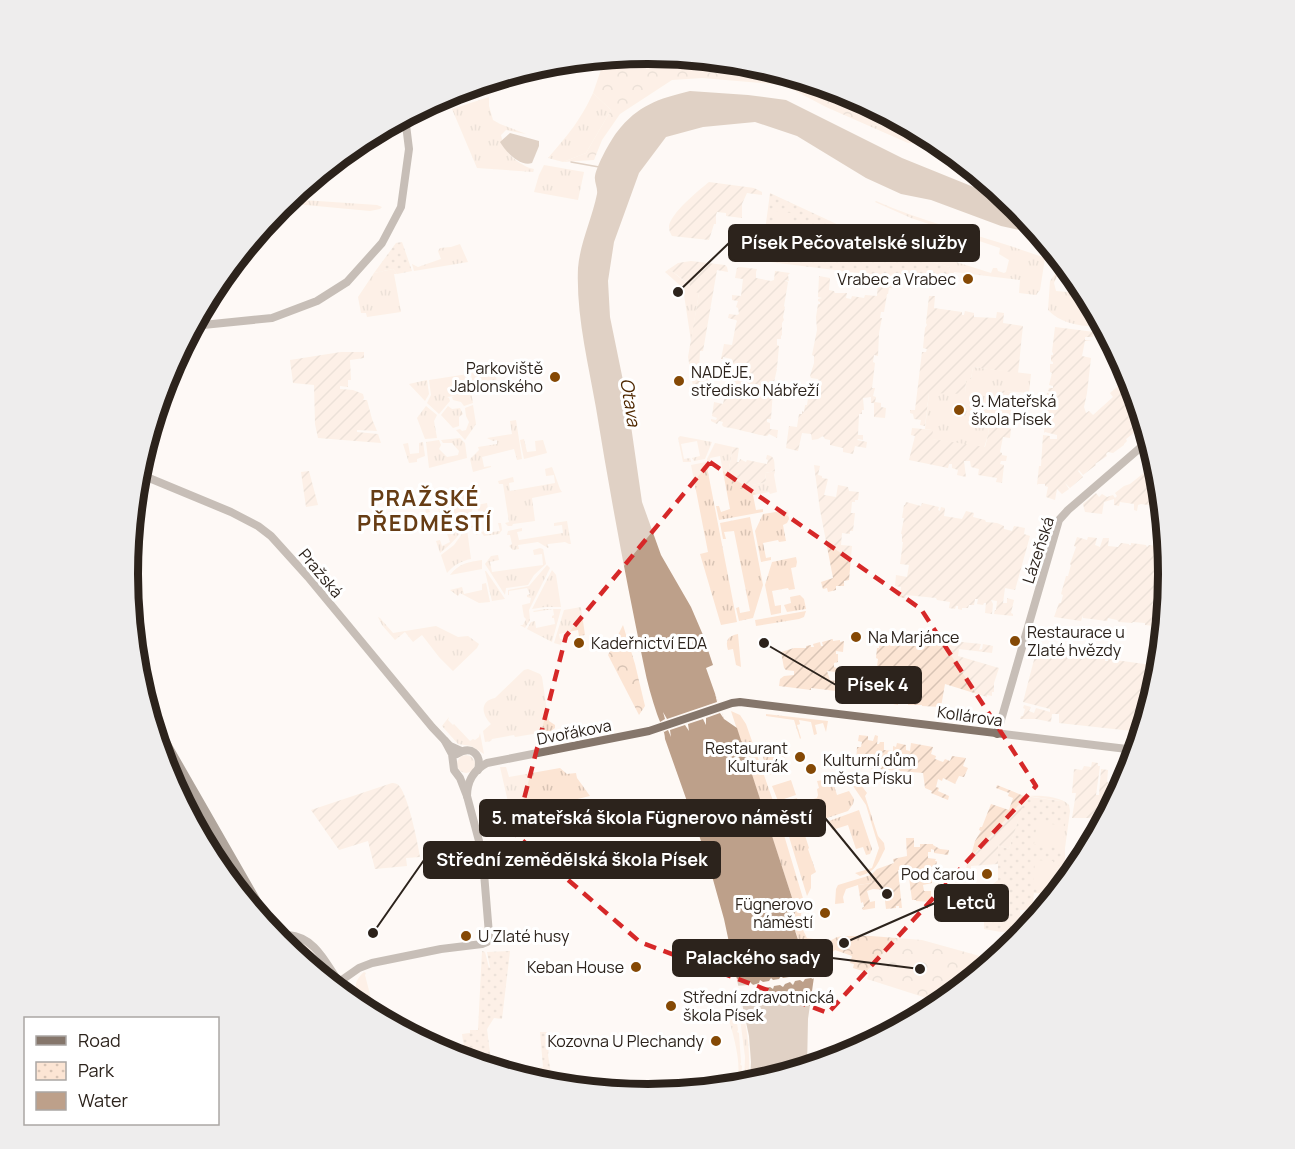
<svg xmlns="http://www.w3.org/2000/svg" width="1295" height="1149" font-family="Manrope,sans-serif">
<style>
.grass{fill:url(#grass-tufts)}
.forest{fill:url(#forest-crowns)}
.park{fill:url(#park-dots)}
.garden{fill:url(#garden-furrows)}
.pitch{fill:#fce5d4}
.water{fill:#bda08a}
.pier{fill:#fef9f5}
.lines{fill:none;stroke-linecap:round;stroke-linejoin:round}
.stream{stroke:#bda08a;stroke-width:1.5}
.secondary{stroke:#85766b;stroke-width:8}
.highway{stroke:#523f30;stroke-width:9}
.secondary-bridge{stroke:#85766b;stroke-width:8}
.marked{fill:none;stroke:#d62828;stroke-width:4.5;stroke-dasharray:12 8;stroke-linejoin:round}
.poi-dot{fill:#854905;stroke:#fff;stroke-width:2}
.labels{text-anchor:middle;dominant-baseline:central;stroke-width:6;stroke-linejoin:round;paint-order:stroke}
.poi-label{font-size:16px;fill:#2c231c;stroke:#fff;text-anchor:start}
.street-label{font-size:16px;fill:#2c231c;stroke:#fff}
.water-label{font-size:18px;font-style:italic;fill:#4f2800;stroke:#fff}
.district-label{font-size:22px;font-weight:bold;letter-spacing:1.5px;fill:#673d15;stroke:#fff}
.rim{fill:none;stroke:#2c231c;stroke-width:8}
.leader{fill:none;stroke:#2c231c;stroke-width:2}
.callout-dot{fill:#2c231c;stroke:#fff;stroke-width:2}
.callout{fill:#2c231c;stroke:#2c231c;stroke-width:2}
.callout-label{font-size:18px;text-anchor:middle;font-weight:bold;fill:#fff}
</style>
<defs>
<pattern id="grass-tufts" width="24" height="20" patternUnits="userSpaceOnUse" patternTransform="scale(1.5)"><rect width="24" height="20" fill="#fce5d4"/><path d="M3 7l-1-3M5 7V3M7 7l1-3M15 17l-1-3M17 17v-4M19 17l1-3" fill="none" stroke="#d8c4b5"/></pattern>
<pattern id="forest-crowns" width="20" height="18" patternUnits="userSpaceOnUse" patternTransform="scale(1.5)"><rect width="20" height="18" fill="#fce5d4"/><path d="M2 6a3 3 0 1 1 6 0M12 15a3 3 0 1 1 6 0" fill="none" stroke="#d8c4b5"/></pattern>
<pattern id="park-dots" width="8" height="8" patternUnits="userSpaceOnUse" patternTransform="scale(1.5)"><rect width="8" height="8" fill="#fce5d4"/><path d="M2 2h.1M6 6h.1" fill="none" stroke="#d8c4b5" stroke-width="1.8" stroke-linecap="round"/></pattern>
<pattern id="garden-furrows" width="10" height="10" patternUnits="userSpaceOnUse" patternTransform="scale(1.5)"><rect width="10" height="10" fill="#fce5d4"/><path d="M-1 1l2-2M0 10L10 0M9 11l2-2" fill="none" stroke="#d8c4b5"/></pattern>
</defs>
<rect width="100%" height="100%" fill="#fef9f5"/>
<g class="grass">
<path d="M593,93L611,110L586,153L563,162L548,158C568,135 580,121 593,93Z"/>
<path d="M489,97V106L493,120L500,124L526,134L506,130L501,135C504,149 508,155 520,163C525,166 528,168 534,169L533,172L477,168L452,109Z"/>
<path d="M899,122L937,142L942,146L908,143L867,125L895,126Z"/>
<path d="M544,165L584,172L578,200L534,192L539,175Z"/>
<path d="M288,199L377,205L382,207L380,209L370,211L284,203Z"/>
<path d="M876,201C930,225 989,237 1045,258L1040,290L1036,295L1019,293L1020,280L954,272L952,284H948L950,267L913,257L916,251L926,246L932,247L931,254L991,273L993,268H997L998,271L1004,273L1006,272L1009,260L999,254L1000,248L911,218L875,202Z"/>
<path d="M460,244L468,262L414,271L412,264L418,267L441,259L438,251L440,248L451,247Z"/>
<path d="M393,269L397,274H394L401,312L367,317L366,313H361L358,297L374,273Z"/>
<path d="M669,269L699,293L691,341L683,288L665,272Z"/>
<path d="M1055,274H1058L1054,283L1056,291L1067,292L1083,290L1101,326C1082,327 1061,324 1048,310L1050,281Z"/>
<path d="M973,367L1031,374L1029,393L993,390L988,435L984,448L931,439L932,430L925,429L929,393H965L966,378L971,379Z"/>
<path d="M495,369L497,383L473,387L471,373Z"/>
<path d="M468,374L473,403L464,406L461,402L453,400L452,397L454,396L447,397L449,398L450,401L439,414L427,403L431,395L429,380Z"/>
<path d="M427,380L429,394L425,401L409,384Z"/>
<path d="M473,405L476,424L465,440L456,430L460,429L462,431L466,430L469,422L466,416L465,408Z"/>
<path d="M426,406L437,415L434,421L437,438L425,439L417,418Z"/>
<path d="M448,406L452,409L460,408L463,414L459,417V426L453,428L441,415Z"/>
<path d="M516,420L522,459L517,460L514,449L482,457L484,467L491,466V467L473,472L470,459L479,450L478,447L497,444V440L493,441L487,438L512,434L510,421Z"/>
<path d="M680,436L712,442L705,459L694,461L692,458L700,456L697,441L681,444L684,459L690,458L691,462H683L678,438Z"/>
<path d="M460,438L465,443L467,458L429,468L426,442L439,440L441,445L439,449L447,457L458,455L459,451L452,443H443L441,440Z"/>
<path d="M524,439L527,452L536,451L535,441L543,440L547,453L524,459L520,440Z"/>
<path d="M423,442L425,456L417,459V462L409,463L403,444L408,443L410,454L419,453V443Z"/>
<path d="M715,443L733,447L729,468L752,485L766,482L765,473L775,471L774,475L777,492L770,494L769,492L753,495L756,510L763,509V512L719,520L716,506H719L721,512L730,509L720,456L710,458L711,464H708L707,459Z"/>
<path d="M706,462L737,622L721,625L700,554L708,552L691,465Z"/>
<path d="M552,467L560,489L562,492L532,498L535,521L513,524L512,526H508L505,523L509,522L503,484H499L498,481L513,477L514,482L509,483L510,491L555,483L554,475L546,476L545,469Z"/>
<path d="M474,489C474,494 475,500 474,504C469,524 456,541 440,553L436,541L440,540L442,546L450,542L436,503L428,505L430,512L426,513L424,503C428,499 434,499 439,500L468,492Z"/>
<path d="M487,503L492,532L500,531L498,523H501L502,530L499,534L484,536L481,532L486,531L483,511H478L477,505Z"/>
<path d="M788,510L789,519L787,523L783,525L786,541L779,542L778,540L763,543L766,558L771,557V560L761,562L755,531L763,514Z"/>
<path d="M750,517L763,585L753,618L739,621L736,608L739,607L740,613L750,611L734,531L724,532L726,539H723L720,523Z"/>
<path d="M567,521L571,544H569L565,542L548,544L547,545L549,547L548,548L538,542L518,545L519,549L513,550L509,546L512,544L510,535H507L508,531L522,528V531L517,532L519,540L563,533L562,525L554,526V523Z"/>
<path d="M477,525L479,534L476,535L474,527L467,529L471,559C461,561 454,565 447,573L441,555L454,545L467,527Z"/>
<path d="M540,548L543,549L546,564L534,575L528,585L506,588L505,595L485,564L491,556L498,555L499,560L490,562L492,572L543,565L542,554L534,555L533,550Z"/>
<path d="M796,557L797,562L796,567L791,568L795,589L789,590L788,588L772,591L775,606L781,605V613L771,615L765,585L772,562Z"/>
<path d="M482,560V569L450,575C459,563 469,562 482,560Z"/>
<path d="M547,565L550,568L529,610L530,620L525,628L520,625H523L526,619L524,617L522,605L530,603L531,598L527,597V595L530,594L527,588L509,591V595H508V590L529,586Z"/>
<path d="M552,570L556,575L561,607H545L532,609Z"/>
<path d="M485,571H486L505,599L492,601Z"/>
<path d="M486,583L490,602L479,603L460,593L458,596L450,590L462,587L464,594L482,590V584Z"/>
<path d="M800,595L804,599L806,609L787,612L784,605L791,603L790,597Z"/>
<path d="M581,607L585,635L579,636L578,630L559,634L560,639H562L561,645L554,643L564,610Z"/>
<path d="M545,609H561L552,642L527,629L531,622L535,621L536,628L555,624L554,618H552V616L554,615L553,609L534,612L533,611Z"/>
<path d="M806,611L804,617L799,619L756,626L755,620Z"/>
<path d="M378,617L380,618L393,633L436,626L458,637L468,636L479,644L477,648L453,671L439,657L422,635L413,642L405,632L395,640L382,625Z"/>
<path d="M738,634L741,667L736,665L733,649L728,650C725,640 728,636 738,634Z"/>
<path d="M528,669L540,674L542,677L548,717L549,721L555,725V728L551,731L515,737L514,735L492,739L491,741L485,742L483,731L491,724C482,715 479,701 495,698L524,670Z"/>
<path d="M731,711L740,715L746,724L778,815L805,905L801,914V926L807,938L814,939L817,972L813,973V962C801,950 790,927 796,910Z"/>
<path d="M766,714L828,721L826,732L823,723L815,725L817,734L814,735L811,722L799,720L800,724L797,725L801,738L800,739L794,720L766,716Z"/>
<path d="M449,717L448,720L453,725L454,724L470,741L473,739L475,740L479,737L480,733L484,754L471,746L458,744L442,726Z"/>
<path d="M780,752H783L788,768L769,775L763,757L768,755L771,757L774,756Z"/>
<circle cx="466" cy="764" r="9"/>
<path d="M500,767H506L509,777L560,768L567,774L576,773L577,778L590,796L511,815Z"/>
<path d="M830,773L837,795L849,791L854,799L853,804L848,811L812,823L805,801L817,798L818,795L817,789L819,788L817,781L823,780L822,775Z"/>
<path d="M791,780L796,795L778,801L772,786Z"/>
<path d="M849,780L861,785L867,793L865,796L878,836L884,843L885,849C877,864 877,871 860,876L855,873L872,868L879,848L866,805Z"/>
<path d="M1028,796C1039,795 1061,796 1069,805L1070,811L1065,848V869L1053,868V866H1059L1061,801Z"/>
<path d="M797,798L802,824L782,814L778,803Z"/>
<path d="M859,810L872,849L870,854L866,855L863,847L856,849L848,825L832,830L829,821Z"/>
<path d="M783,817L802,826L809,848L808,849L816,872L811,875V888L807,896Z"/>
<path d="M871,875L872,883L858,885L846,889L843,897L844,903L835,904L836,889L838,885Z"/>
<path d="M290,940L299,941L309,947L345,996L290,951L285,941Z"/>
<path d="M364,972L366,973L365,975L373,1006L366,1007C356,992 350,985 364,972Z"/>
<path d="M725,1001L733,1003L737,1021L736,1022L737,1023L738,1030L737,1032L739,1033L741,1063L740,1064L742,1066L740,1086H738L737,1083C743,1059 730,1026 724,1002Z"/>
<path d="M744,1017C749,1039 750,1062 749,1085L744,1086L745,1057L740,1018Z"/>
</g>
<g class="forest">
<path d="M647,54L749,64L822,86L824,90C850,90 877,110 899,122L895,126L867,125L826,107L784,85L702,78L672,80L620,114L602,140L594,160L563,162L586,153L611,110L593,93L605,58Z"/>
<path d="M623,625L635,664L645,706L639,715L608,655Z"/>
<path d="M844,936H871L922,940L994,960L942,1003L867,979L869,973L853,968L854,964L850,963L852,956L835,950L830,954H827L828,942L837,937Z"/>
</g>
<g class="park">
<path d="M770,193L873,241L913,257L950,267L948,284L761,261Z"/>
<path d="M402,242L412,271L397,274L393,269L374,273L396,243Z"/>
<path d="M1024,796L1061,801L1067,810L1060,866H1053L1051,889H1047V894L1034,893L1032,910H1020L1021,930L1001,932L984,929V914L953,916L954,894L983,895V892L998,880V845L1009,849L1023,804Z"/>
<path d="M482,951L485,952L489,968L490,967L487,952L510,951L502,1019L494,1018L487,1029L492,1069L466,1061L462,1034L470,1033V1030H478Z"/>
<path d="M540,1032H549V1041L551,1044L549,1046L548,1055L553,1086L546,1085L509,1074L543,1067Z"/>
</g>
<g class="garden">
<path d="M709,182L754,188L762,192V195L747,193L742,204V218L726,216V213L717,212L716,215V224H714L709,240L672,236C670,232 669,231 669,226C671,213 698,191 709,182Z"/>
<path d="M691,261L725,265L727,267L728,272L717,270L703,351H700L699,370L704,371L703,372L710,374L709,383L693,386L688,357L699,293L690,291V285L669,269L678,263Z"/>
<path d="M740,267L757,269L756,272V278L771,281L774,280L775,271L790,273L788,275L789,281L784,280L788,282L784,306L785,307L783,317L784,320L782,323V335L781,336V339H777V345L779,346L777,368L776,369H777L774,382L775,383L773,390L771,419H767V422L770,423V429L778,430L777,438L769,434L767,436C752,434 740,429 724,427L722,425L723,422L719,421L717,424L711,421V419L716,420L717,418L712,416L714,402L723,404L725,394L727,393V391H726L727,381L729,379L727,377L730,373L728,371L732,359L723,357V359H721L724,344L732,345L736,324L737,321L736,320L728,318L729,314L737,315L739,314L738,308L736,307L738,301L732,300V295L741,296L743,279L735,278L737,268Z"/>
<path d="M819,276L830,278L829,290L834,291L835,293H847L846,298L851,299L852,296L864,298L865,295L877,296L878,284L892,285V288H889L888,294H887L884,312H881L880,318H882L879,333L878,356L874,355L873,362L875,363L872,388H875L873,396L876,397L875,402L881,403V407L886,408L885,418L874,417V403H871V397L863,398L864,410H862V414H859L858,435H863V440L858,439L857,440L867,442L866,448L855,446L853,454L843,452V448L830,445V440L825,439L823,436L818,439L812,440L811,434L802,433L798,451L786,448L789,426L797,427L799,414H802V411L804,412L805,405H807L809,392L813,393L814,386H817L818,379L811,378L810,376L814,363V356L812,355L817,330L816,317L818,304H820V302L818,301V299L822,298L818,297Z"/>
<path d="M929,296H935L934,308L962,312V315H964L965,311L974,313V317L996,318L997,312L1004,313L1003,323L1023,326C1021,342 1020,357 1018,373L973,367L971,379H966L965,394L929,393L925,426L920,425L921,420L914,419L913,414L910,413V410H915L922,352H926L927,349L923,348L925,328L927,325L926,323Z"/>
<path d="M1055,327L1094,332L1093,337H1085V340L1093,341H1085L1082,356L1091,358L1087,393L1084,407L1086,413L1089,411L1093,415L1113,397L1110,393L1124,381L1128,385L1131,382L1144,425L1126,439L1127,441L1124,444V445L1113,453L1108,452L1106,454L1107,456L1095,464L1096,465L1083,475L1079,470L1078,471L1083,477L1070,488L1065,483L1069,489L1062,494L1057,489L1055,500L1046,497L1048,487L1045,486V484H1038L1037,485L1039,466H1041L1043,435L1050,436V439H1057V435L1045,432L1044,433L1047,393L1054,394L1055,393L1048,391L1049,388H1053V386L1049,385L1052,373L1050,372V364H1053V362L1051,361V355H1053V353L1052,352Z"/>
<path d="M341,352H364V358L350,360L351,380H348V387L340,386V389L353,390L363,394L364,398L363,400H367L372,419L377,431L357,430V432L378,434L381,443L318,438L315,424L314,385L293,383L290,360Z"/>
<path d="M993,389L1013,392L1009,428L1011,429L1010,438L1003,437L1000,452L1002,453V455L1007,456L1006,461H1001L1000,464L1004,465L1002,483L996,482L997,478L978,475L979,469L971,467L970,461H964L966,477L957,475L958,470L952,468V464H949L948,468L909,460L915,436L911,435L912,428L933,430L932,439L985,447L988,435Z"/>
<path d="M733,447L739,448L737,462H739L740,459L746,462L747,460L767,464L768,460L766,459L767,455C776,456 774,463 775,471L765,473L766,482L752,485L751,487L733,490L729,468Z"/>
<path d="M814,465L820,466L818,475L822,476V478L828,479L824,495L836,497L838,485L848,487L849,491L859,492L858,500H855V502H852L851,513H855L853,531H850V534L842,533L841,545L852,546L849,580L844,581V586H836V590L828,592L827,588L823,589L821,582L833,578L820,510Z"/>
<path d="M309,471L318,505L306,507L301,472Z"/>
<path d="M1145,472L1152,480L1158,475L1161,506H1158V511H1154L1155,506L1141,504L1138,505L1137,511L1134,510V504L1120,502L1119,506L1114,505V499L1104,502L1102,514L1085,512L1083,504L1096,493L1099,497L1102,494L1107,497L1113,495L1115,498L1117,496L1115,493L1124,486L1130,484Z"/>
<path d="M906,502L921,506L922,503L939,507L938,510L940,511L941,507L945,508L944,516L962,519L966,511L974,513L973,517L985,520L986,522L997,523L1004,526V529L1012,531L1014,526L1025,528L1024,534L1030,536L1015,590L1005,588L1003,603H1007V598L1014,600L1011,613L1013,614V616L994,614L995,610H996L997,601L991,600L993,604L992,614L985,613L986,603H984L983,605L977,604L978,599H975L974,605H969L968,608H962V610L958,609V606H956L955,609L949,608L950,602L937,600L936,598L906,595L905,598L900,597L901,587L895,586L896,575L907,577L909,565L900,564L903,542H902V534H901L904,518H902L904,505H905Z"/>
<path d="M1077,537L1087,540L1088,537L1097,538L1095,545L1100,547L1103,538H1109L1108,546L1118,547L1121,543L1129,544V545H1131V543L1146,545L1147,547L1149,545L1156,546V548H1165L1168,575L1163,627L1145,625V623L1133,622L1132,623L1119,622L1117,620L1108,618L1107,621L1083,618V615L1081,621L1054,617L1059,603H1061L1063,595L1061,594L1066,576H1068L1071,565L1070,564L1076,547L1074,546Z"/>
<path d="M895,634L905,635V642L909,644L914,643L915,636L921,637V636L945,638L948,642H951L952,641L981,644L979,650L982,649L983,644L993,646L992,653L959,649L958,656L999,668L994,683V692H992V696L987,695V697L945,684L941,707L922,706V705H908V703H898V705L883,702L882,703L878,702V698L875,697L874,689L878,659L876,658L877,648H879L880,638L891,639V638H895Z"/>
<path d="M833,639V641L840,640V642L844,641L843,652L836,651V654H838V662L834,663V667L837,668L836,672L827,671L830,680L837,681L836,691L811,688V690L779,686L780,679L784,676L794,675V671L786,670L784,668L781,652L794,648H806V646L811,645V647H814L813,644L820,642L821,646H823L822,642Z"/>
<path d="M1047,651L1105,659V661H1108V659L1115,660L1159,666L1158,676L1141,732L1059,723V714H1052L1051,722L1036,719H1020L1021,716H1023L1025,709L1023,708L1024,705L1031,707L1029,711L1034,713L1036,708L1050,712V709L1023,702L1035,656L1046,659Z"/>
<path d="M859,735L868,736V740L873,741L875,735L878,736L877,744H879L880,742H884V750L893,751V746L896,747L897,743L906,745V750L910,751L911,743L933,747L931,754L936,756L935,759L943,762L945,759L950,761L952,756L966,758L963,766L968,768L964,777L959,776L955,784L943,778L942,781L938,779L936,787L939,788L938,791L949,796L948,800L931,793L932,791L925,788L923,773L866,768V764L856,763L857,747H861L862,742L858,741Z"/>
<path d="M1092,762L1098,763V766H1100L1096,795H1099L1101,769L1108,770L1107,782L1120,784L1119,792L1111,805H1108L1107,813L1104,818H1072L1076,793H1072L1074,769L1082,770L1084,766L1091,767Z"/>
<path d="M392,783C393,783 395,783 397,784C407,789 418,844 420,857L406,858L407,866L375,869L368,841L339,850L311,810Z"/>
<path d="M997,785L1024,796L1023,805L1009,849L998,845V864L971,866V869L966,870L967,863H969L975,841L981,831L979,830L980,827H982L991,804L1009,810L1013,798L1008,796L1009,793L996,788Z"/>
<path d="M906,838H914V847H920V844H933V845L940,849L949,850L948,855L934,853V850L931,849V852H928V858L936,859L935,861H937L936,867H931L932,883L923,885L924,891H931V902L916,901V900H912L908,870H898L902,908H899V906H896V908L886,909L884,893L886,892V890L873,889L867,891L870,902L875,901V908L863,910L862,908L864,907L863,902L861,903L858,885L872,883L871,875L877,869L894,863L893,859L907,856Z"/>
</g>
<g class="pitch">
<path d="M775,211L791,213L787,246L771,244Z"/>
<path d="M1037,822L1065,826L1062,848L1034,844Z"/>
<path d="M1035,860L1053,861V868L1065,869L1064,883L1058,890H1051V888L1033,887Z"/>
</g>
<g class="water">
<path d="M690,91L748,95L786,100L902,158L981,190L1003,196L1016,207L1038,234L1001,226L931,200L901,194L866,178L797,136L755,122L703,127L666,137L639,173L614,242L608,281L610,317L628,405L642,502L661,555L691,607L703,635L713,665L706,668L724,719L737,728L796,910C789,927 801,950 813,962V972L814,977L808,1019L807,1068L750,1085L751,1062L749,1036L724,919L712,876L700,838L665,739C665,731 660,723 657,714C652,699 647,682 644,666C626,580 610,494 596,408C588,362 576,315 578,268C580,243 592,219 597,194C598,188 594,182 595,176C597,165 610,141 617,132C638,105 658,99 690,91Z"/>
<path d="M510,133L539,141V146L532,163C520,167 506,152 500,142Z"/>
</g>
<g class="pier">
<path d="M715,693L718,701H720L724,711L722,712L724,719L720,713L706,718V725L703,719L688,724L689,731L685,725L670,730L671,737L668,730L664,732L662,730L660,722L665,719L663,712L667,719L717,702Z"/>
<path d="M811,971L814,973L815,977L813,979L811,978L805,979L803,982L800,980L795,981L793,985L790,982L785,984L783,987L780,985L774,986L773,989L770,987L764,988L762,991L760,989L754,990L752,993L750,991L736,992L735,986L749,985L750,982L753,985L759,983L760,980L763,982L769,981L771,978L773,980L779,979L781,976L783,978L789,977L791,974L793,976L799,975L801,972L803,974L810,973Z"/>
</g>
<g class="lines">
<path class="stream" d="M571,162L599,167"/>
<g class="secondary">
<path d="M193,326L272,318L317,301L347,282L382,243L401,207L409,149L405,117"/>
<path d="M137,473L231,512L258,526L271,536L308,577L432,727L450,746L461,751"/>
<path d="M997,734L1059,520L1068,510L1148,441"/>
<path d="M457,754C471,745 482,754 478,770"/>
<path d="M467,796C467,781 474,770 487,763L649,731L732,703L740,702L1135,750"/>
<path d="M288,935C315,937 325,962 339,982L359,968L372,963L441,949L482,944L487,942L489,934L483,861L479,841L467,796L460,778L454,770L452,754L445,741"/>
</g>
<g class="highway">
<path d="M147,710L281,944"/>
<path d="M156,738L218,845"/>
<path d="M339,982L353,1003"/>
</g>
<path class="secondary-bridge" d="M275,937L288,935"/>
</g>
<path d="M0 0H1295V1149H0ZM710,462L921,609L1036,786L828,1013L640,942L515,834L566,636Z" fill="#fef9f5" fill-opacity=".55" fill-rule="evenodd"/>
<path class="marked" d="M710,462L921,609L1036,786L828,1013L640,942L515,834L566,636Z"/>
<g class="poi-dot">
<circle cx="968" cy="279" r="6"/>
<circle cx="555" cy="377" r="6"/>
<circle cx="679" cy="381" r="6"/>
<circle cx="959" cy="410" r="6"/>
<circle cx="856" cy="637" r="6"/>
<circle cx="1015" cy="641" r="6"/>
<circle cx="579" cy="643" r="6"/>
<circle cx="800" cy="757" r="6"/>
<circle cx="811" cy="769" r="6"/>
<circle cx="987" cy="874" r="6"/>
<circle cx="825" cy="913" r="6"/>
<circle cx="466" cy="936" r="6"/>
<circle cx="636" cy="967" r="6"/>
<circle cx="671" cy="1006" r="6"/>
<circle cx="716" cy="1041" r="6"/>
</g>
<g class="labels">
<g class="poi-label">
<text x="956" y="279" text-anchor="end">Vrabec a Vrabec</text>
<text x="543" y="368" text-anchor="end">Parkoviště<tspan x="543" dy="18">Jablonského</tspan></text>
<text x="691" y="372">NADĚJE,<tspan x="691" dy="18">středisko Nábřeží</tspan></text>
<text x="971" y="401">9. Mateřská<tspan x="971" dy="18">škola Písek</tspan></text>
<text x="1027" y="632">Restaurace u<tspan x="1027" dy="18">Zlaté hvězdy</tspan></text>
<text x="868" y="637">Na Marjánce</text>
<text x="591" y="643">Kadeřnictví EDA</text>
<text x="788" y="748" text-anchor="end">Restaurant<tspan x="788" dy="18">Kulturák</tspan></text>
<text x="823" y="760">Kulturní dům<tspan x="823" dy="18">města Písku</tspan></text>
<text x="975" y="874" text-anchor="end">Pod čarou</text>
<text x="813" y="904" text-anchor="end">Fügnerovo<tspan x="813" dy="18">náměstí</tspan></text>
<text x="478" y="936">U Zlaté husy</text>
<text x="624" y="967" text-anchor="end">Keban House</text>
<text x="683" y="997">Střední zdravotnická<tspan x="683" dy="18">škola Písek</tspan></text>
<text x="704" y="1041" text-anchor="end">Kozovna U Plechandy</text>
</g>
<g class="street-label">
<text transform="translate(1038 550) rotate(-72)">Lázeňská</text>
<text transform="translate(321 573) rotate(50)">Pražská</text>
<text transform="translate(970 716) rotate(8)">Kollárova</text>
<text transform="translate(574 732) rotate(-11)">Dvořákova</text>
</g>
<g class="water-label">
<text transform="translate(631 402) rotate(81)">Otava</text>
</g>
<g class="district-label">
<text x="425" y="498">PRAŽSKÉ<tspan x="425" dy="25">PŘEDMĚSTÍ</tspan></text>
</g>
</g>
<path d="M0 0H1295V1149H0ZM138 574a510 510 0 1 1 1020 0a510 510 0 1 1-1020 0Z" fill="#eeeded" fill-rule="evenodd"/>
<path class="rim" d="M138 574a510 510 0 1 1 1020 0a510 510 0 1 1-1020 0Z"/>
<path class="leader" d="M678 292L729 243M764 643L836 685M887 894L825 818M373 933L424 860M844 943L935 903M920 969L832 958"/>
<g class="callout-dot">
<circle cx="678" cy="292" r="6"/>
<circle cx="764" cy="643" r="6"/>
<circle cx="887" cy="894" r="6"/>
<circle cx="373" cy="933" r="6"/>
<circle cx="844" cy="943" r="6"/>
<circle cx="920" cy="969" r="6"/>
</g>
<g class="callout">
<rect x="729" y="225" width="250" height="36" rx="6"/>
<rect x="836" y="667" width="85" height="36" rx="6"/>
<rect x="480" y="800" width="345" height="36" rx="6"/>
<rect x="424" y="842" width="296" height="36" rx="6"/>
<rect x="935" y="885" width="73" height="36" rx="6"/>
<rect x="673" y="940" width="159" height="36" rx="6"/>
</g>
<g class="callout-label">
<text x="854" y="249">Písek Pečovatelské služby</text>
<text x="878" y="691">Písek 4</text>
<text x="652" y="824">5. mateřská škola Fügnerovo náměstí</text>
<text x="572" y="866">Střední zemědělská škola Písek</text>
<text x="971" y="909">Letců</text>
<text x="753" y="964">Palackého sady</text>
</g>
<rect x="24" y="1017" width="195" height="108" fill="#ffffff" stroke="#aba7a4" stroke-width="1.5"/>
<rect x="36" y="1036" width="30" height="9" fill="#85766b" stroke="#aba7a4" stroke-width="1.5"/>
<text x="78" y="1047" font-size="18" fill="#2c231c">Road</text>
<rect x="36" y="1062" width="30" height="18" fill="url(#park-dots)" stroke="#aba7a4" stroke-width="1.5"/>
<text x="78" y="1077" font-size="18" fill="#2c231c">Park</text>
<rect x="36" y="1092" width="30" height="18" fill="#bda08a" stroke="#aba7a4" stroke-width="1.5"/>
<text x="78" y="1107" font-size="18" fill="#2c231c">Water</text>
</svg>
